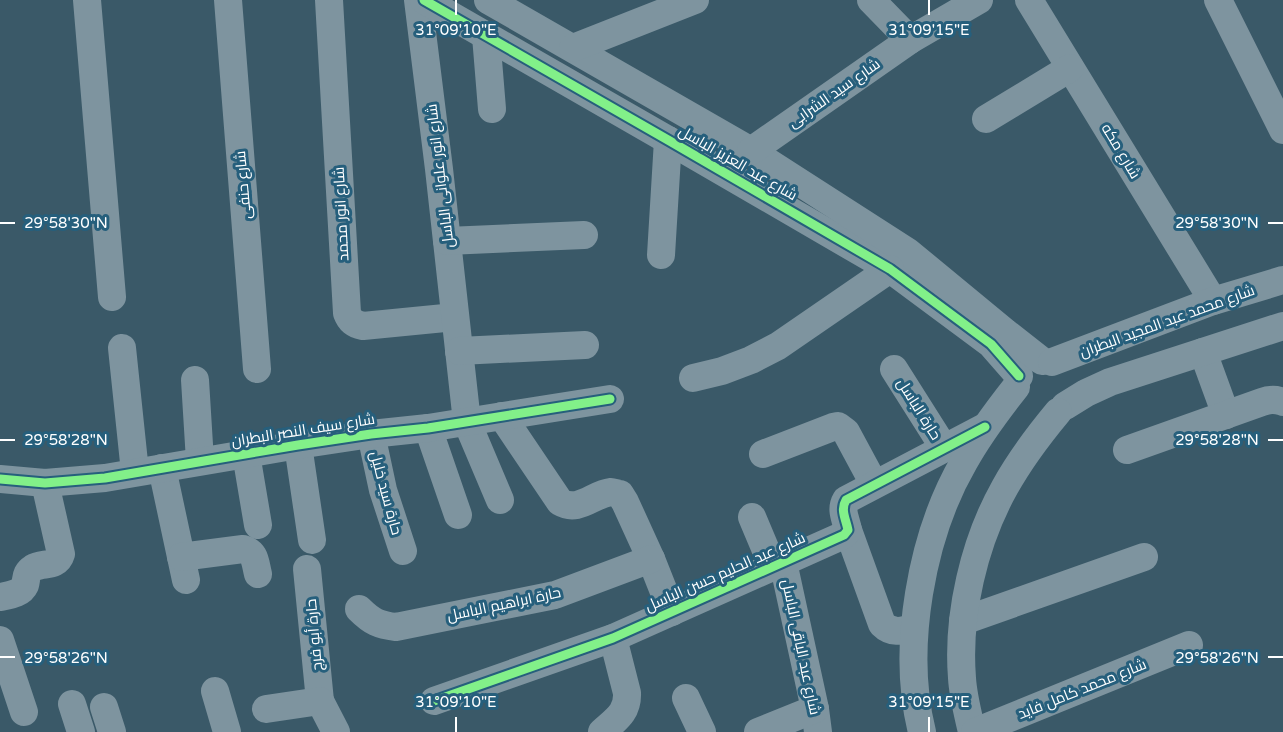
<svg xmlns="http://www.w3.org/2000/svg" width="1283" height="732" font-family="'Varela Round',Cairo,sans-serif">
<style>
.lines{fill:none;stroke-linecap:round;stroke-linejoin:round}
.minor{stroke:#7e949f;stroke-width:28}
.cycleway-casing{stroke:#265f7c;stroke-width:13}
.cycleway{stroke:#82f089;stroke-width:9}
.ticks{fill:none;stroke:#fff;stroke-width:2}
.labels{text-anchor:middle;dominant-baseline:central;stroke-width:6;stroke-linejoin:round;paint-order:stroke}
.street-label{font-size:15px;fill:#fff;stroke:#265f7c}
.ticks-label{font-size:15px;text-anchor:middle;fill:#fff;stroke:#265f7c;stroke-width:6;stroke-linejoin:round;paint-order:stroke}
</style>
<rect width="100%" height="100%" fill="#3a5968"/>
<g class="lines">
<g class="minor">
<path d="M87,0L112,297"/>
<path d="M228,0L257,369"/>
<path d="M329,0L347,313C350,321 354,324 363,326L455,317"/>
<path d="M418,0L439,169L467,422L500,500"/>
<path d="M424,0L668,140L890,269L991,344L1019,376"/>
<path d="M488,0L751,151L908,252L1005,332L1042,361"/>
<path d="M871,0L910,40"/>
<path d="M1029,0L1213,301"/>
<path d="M1218,0L1283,130"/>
<path d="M486,36L492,109"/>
<path d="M573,48L695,0"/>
<path d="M986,119L1070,68"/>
<path d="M751,151L910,40L979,0"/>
<path d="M447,241L584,235"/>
<path d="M661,255L668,140"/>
<path d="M122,348L135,472"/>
<path d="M459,351L585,345"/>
<path d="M1203,352L1226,415"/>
<path d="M1052,362L1213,301L1283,280"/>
<path d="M894,369L944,448"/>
<path d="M693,378L722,371L751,360L778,346L890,269"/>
<path d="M195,380L200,461"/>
<path d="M1065,406L1086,393L1110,382L1283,326"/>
<path d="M502,416L560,502C579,513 593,494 611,492C613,492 618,494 620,494L625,502L651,559L672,612"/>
<path d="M428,428L458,515"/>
<path d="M371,434L383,490L403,551"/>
<path d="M298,445L312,540"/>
<path d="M1127,450L1262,402C1270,399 1276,399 1283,402"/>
<path d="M246,454L258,525"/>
<path d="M763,454L833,427L838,426L846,432L874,484"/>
<path d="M162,468L186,580"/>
<path d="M0,479L45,483L105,478L298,445L371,434L428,428L610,399"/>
<path d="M752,517L773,567"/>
<path d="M848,530L882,624C892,634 902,631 914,628"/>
<path d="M181,557L243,549C256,552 255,563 258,574"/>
<path d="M783,562L815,709L818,732"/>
<path d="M307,569L320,701"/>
<path d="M0,597C9,595 21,594 25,585C27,578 25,573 33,568C42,562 57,568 61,554L45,483"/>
<path d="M359,609C372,622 379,625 396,627L555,595L651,559"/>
<path d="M963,621L1144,557"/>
<path d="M0,640L24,712"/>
<path d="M215,691L227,732"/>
<path d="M686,698L702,732"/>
<path d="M434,701L613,638L844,535L848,530C846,519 840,510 846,500L985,427"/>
<path d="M72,704L81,732"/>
<path d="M104,707L112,732"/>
<path d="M266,709L320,701L336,732"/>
<path d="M602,732C615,720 628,713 627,693L613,638"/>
<path d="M758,732L815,709"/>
<path d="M922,732C901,649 921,536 964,462C979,435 997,411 1016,387"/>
<path d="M972,732C968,714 963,696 962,678C957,615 974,542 1005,487C1020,460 1038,436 1058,412"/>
<path d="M975,732L1189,645"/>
</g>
<defs>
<g id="cycleway">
<path d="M424,0L668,140L890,269L991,344L1019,376"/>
<path d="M0,479L45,483L105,478L298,445L371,434L428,428L610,399"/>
<path d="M434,701L613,638L844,535L848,530C846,519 840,510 846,500L985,427"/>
</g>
</defs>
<use href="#cycleway" class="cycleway-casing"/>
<use href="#cycleway" class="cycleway"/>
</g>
<path class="ticks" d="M456,0V15M929,0V15M0,223H15M1268,223H1283M0,440H15M1268,440H1283M0,657H15M1268,657H1283M456,717V732M929,717V732"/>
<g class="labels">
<g class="street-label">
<text transform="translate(834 93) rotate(-35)">شارع سيد الشرابى</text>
<text transform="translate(1121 151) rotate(59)">شارع مكه</text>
<text transform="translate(738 163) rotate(30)">شارع عبد العزيز الباسل</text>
<text transform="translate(440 176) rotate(-97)">شارع انور علوانى الباسل</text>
<text transform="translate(243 185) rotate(-95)">شارع حنفى</text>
<text transform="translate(341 214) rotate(-93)">شارع انور محمد</text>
<text transform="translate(1167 321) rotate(-20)">شارع محمد عبد المجيد البطران</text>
<text transform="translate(919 409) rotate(58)">حارة الباسل</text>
<text transform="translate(303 430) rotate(-9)">شارع سيف النصر البطران</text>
<text transform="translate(386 493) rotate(75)">حارة سيد خليل</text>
<text transform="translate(725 572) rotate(-24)">شارع عبد الحليم حسن الباسل</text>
<text transform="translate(504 604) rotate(-12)">حارة ابراهيم الباسل</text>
<text transform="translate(314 635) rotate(-95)">حارة أبو فرج</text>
<text transform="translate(801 647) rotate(78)">شارع عبد الباقى الباسل</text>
<text transform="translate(1082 689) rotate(-22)">شارع محمد كامل فايد</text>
</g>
</g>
<g class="ticks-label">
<text x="456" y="35">31°09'10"E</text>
<text x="929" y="35">31°09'15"E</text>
<text x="66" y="228">29°58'30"N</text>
<text x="1217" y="228">29°58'30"N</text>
<text x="66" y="445">29°58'28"N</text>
<text x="1217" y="445">29°58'28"N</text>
<text x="66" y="663">29°58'26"N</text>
<text x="1217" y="663">29°58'26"N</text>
<text x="456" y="707">31°09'10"E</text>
<text x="929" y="707">31°09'15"E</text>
</g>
</svg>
